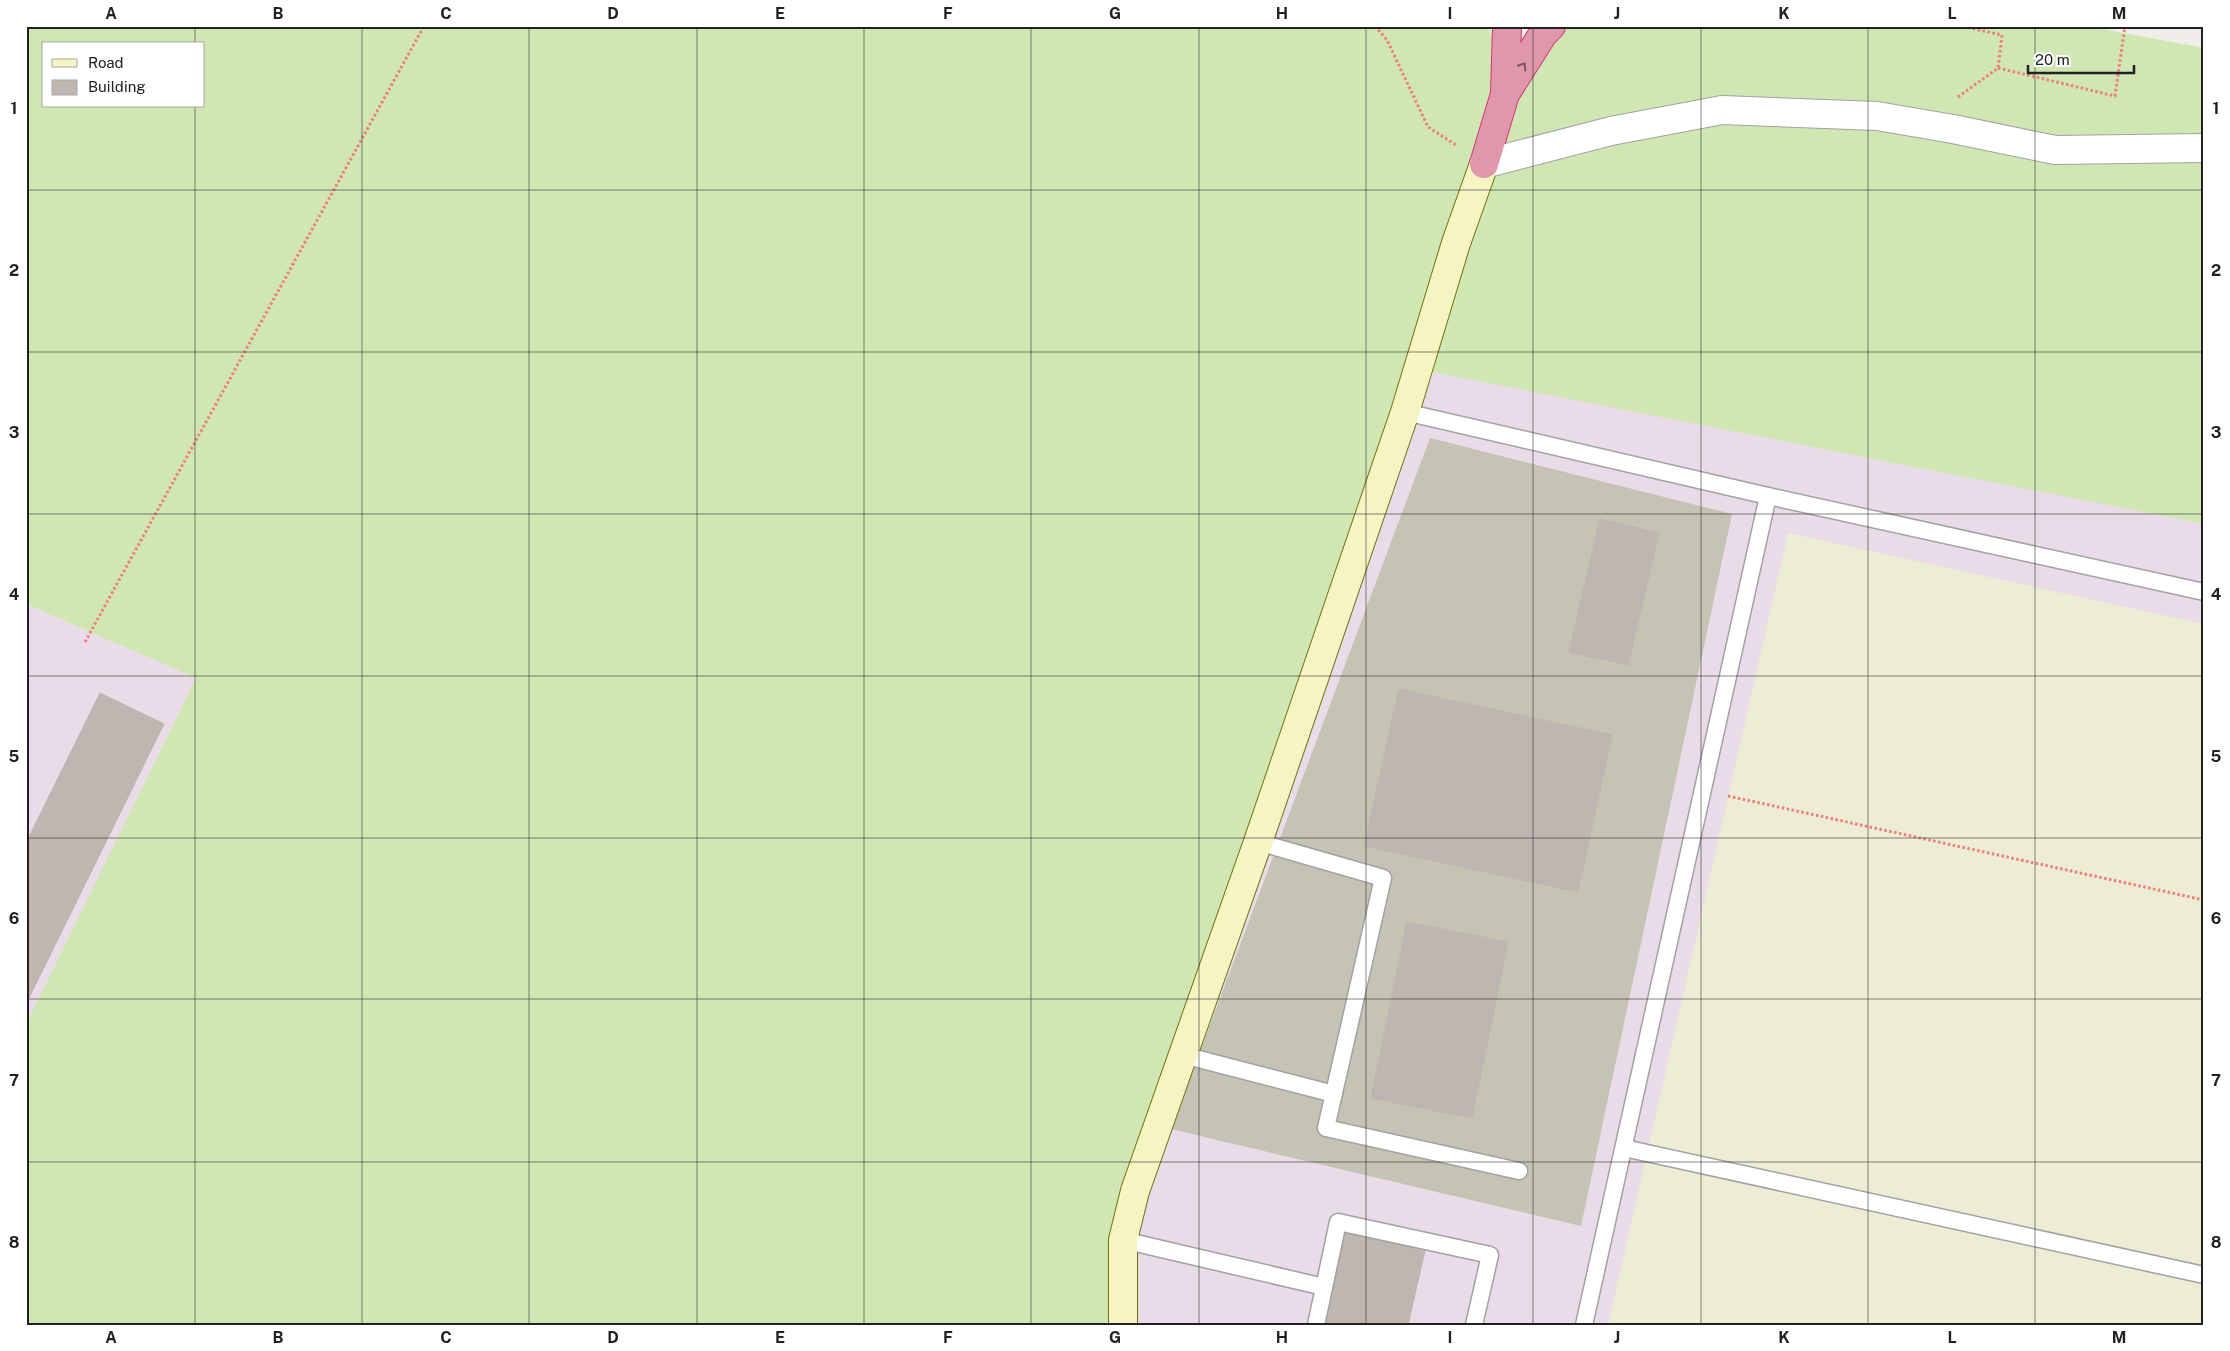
<svg xmlns="http://www.w3.org/2000/svg" width="2230" height="1351" font-family="'Public Sans',sans-serif">
<style>
.industrial{fill:#e9dbe7}
.construction{fill:#c5c3b4}
.farmland{fill:#ededd6}
.grass{fill:#d0e6b3;fill-rule:evenodd}
.building{fill:#beb6b1;stroke:#c1b4ac}
.lines{fill:none;stroke-linecap:round;stroke-linejoin:round}
.lane-casing{stroke:#a2a2a2;stroke-width:19}
.street-casing{stroke:#a2a2a2;stroke-width:30}
.secondary-casing{stroke:#6f720e;stroke-width:30}
.highway-casing{stroke:#ce3676;stroke-width:30}
.path{stroke:#ef7e7b;stroke-width:3;stroke-dasharray:2.5 2.5;stroke-linecap:butt}
.lane{stroke:#fff;stroke-width:16}
.street{stroke:#fff;stroke-width:28}
.secondary{stroke:#f5f4c2;stroke-width:28}
.highway{stroke:#e197ab;stroke-width:28}
.oneway{stroke:#77565f}
.grid{fill:none;stroke:#212121;stroke-width:1;stroke-opacity:0.55}
.neatline{fill:none;stroke:#212121;stroke-width:2}
.grid-label{font-size:16px;text-anchor:middle;font-weight:bold;fill:#212121}
</style>
<rect width="100%" height="100%" fill="#f1ede9"/>
<g class="industrial">
<path d="M1434,371L2204,524V1325H1132L1131,1246Z"/>
<path d="M26,604L196,678L26,1024Z"/>
</g>
<path class="construction" d="M1430,438L1732,514L1581,1226L1171,1129Z"/>
<path class="farmland" d="M1788,533L2204,624V1325H1608Z"/>
<g class="grass">
<path d="M26,26H1488L1505,73L1111,1243V1325H26V1024L196,678L26,604ZM44,44H204V106H44Z"/>
<path d="M1551,26H2086L2204,48V524L1417,369L1484,164Z"/>
</g>
<g class="building">
<path d="M1600,519L1659,533L1628,665L1569,652Z"/>
<path d="M1399,689L1612,735L1578,892L1364,846Z"/>
<path d="M100,693L164,724L26,1004V843Z"/>
<path d="M1407,922L1508,942L1472,1118L1371,1098Z"/>
<path d="M1344,1227L1426,1246L1408,1325H1321Z"/>
</g>
<g class="lines">
<defs>
<g id="lane">
<path d="M1405,412L1768,496"/>
<path d="M1258,842L1383,878L1326,1128L1519,1171"/>
<path d="M1183,1055L1334,1094"/>
<path d="M1624,1148L2204,1275"/>
<path d="M1123,1240L1324,1287"/>
<path d="M1316,1325L1338,1222L1490,1255L1474,1325"/>
<path d="M1584,1325L1768,496L2204,592"/>
</g>
<path id="street" d="M1484,164L1611,131L1722,110L1877,116L1953,129L2055,150L2204,148"/>
<path id="secondary" d="M1123,1325V1240L1135,1191L1258,842L1405,412L1456,243L1484,164"/>
<g id="highway">
<path d="M1507,26L1505,94L1543,34L1551,26"/>
<path d="M1484,164L1505,94"/>
</g>
</defs>
<use href="#lane" class="lane-casing"/>
<use href="#street" class="street-casing"/>
<use href="#secondary" class="secondary-casing"/>
<use href="#highway" class="highway-casing"/>
<g class="path">
<path d="M1375,26L1387,40L1428,127L1456,145"/>
<path d="M1998,68L2115,96L2125,26"/>
<path d="M1958,97L1998,68L2002,35L1961,26"/>
<path d="M85,642L424,26"/>
<path d="M1728,796L2204,900"/>
</g>
<use href="#lane" class="lane"/>
<use href="#street" class="street"/>
<use href="#secondary" class="secondary"/>
<use href="#highway" class="highway"/>
</g>
<defs><path id="oneway-chevron" d="M-2-3.5L2.5 0L-2 3.5" fill="none" stroke-width="1.6" stroke-linecap="round" stroke-linejoin="round" transform="scale(1.25)"/></defs>
<use class="oneway" href="#oneway-chevron" transform="translate(1523 66) rotate(-57)"/>
<path class="grid" d="M195,26V44M362,26V1325M529,26V1325M697,26V1325M864,26V1325M1031,26V1325M1199,26V1325M1366,26V1325M1533,26V1325M1701,26V1325M1868,26V1325M2035,26V1325M195,106V1325M26,190H2204M26,352H2204M26,514H2204M26,676H2204M26,838H2204M26,999H2204M26,1162H2204"/>
<rect width="2230" height="1351" fill="none" stroke="#ffffff" stroke-width="55"/>
<rect x="42" y="42" width="162" height="65" fill="#ffffff" stroke="#a6a6a6"/>
<rect x="52" y="59" width="25" height="8" fill="#f5f4c2" stroke="#a6a6a6"/>
<text x="88" y="68" font-size="15" fill="#212121">Road</text>
<rect x="52" y="80" width="25" height="15" fill="#beb6b1" stroke="#a6a6a6"/>
<text x="88" y="92" font-size="15" fill="#212121">Building</text>
<path d="M2028 65v8h106v-8" fill="none" stroke="#212121" stroke-width="2.5"/>
<text x="2035" y="65" font-size="15" fill="#212121" stroke="#ffffff" stroke-width="4" paint-order="stroke">20 m</text>
<rect x="28" y="28" width="2174" height="1296" class="neatline"/>
<g class="grid-label">
<text x="111" y="19">A</text>
<text x="278" y="19">B</text>
<text x="446" y="19">C</text>
<text x="613" y="19">D</text>
<text x="780" y="19">E</text>
<text x="948" y="19">F</text>
<text x="1115" y="19">G</text>
<text x="1282" y="19">H</text>
<text x="1450" y="19">I</text>
<text x="1617" y="19">J</text>
<text x="1784" y="19">K</text>
<text x="1952" y="19">L</text>
<text x="2119" y="19">M</text>
<text x="14" y="114">1</text>
<text x="2216" y="114">1</text>
<text x="14" y="276">2</text>
<text x="2216" y="276">2</text>
<text x="14" y="438">3</text>
<text x="2216" y="438">3</text>
<text x="14" y="600">4</text>
<text x="2216" y="600">4</text>
<text x="14" y="762">5</text>
<text x="2216" y="762">5</text>
<text x="14" y="924">6</text>
<text x="2216" y="924">6</text>
<text x="14" y="1086">7</text>
<text x="2216" y="1086">7</text>
<text x="14" y="1248">8</text>
<text x="2216" y="1248">8</text>
<text x="111" y="1343">A</text>
<text x="278" y="1343">B</text>
<text x="446" y="1343">C</text>
<text x="613" y="1343">D</text>
<text x="780" y="1343">E</text>
<text x="948" y="1343">F</text>
<text x="1115" y="1343">G</text>
<text x="1282" y="1343">H</text>
<text x="1450" y="1343">I</text>
<text x="1617" y="1343">J</text>
<text x="1784" y="1343">K</text>
<text x="1952" y="1343">L</text>
<text x="2119" y="1343">M</text>
</g>
</svg>
